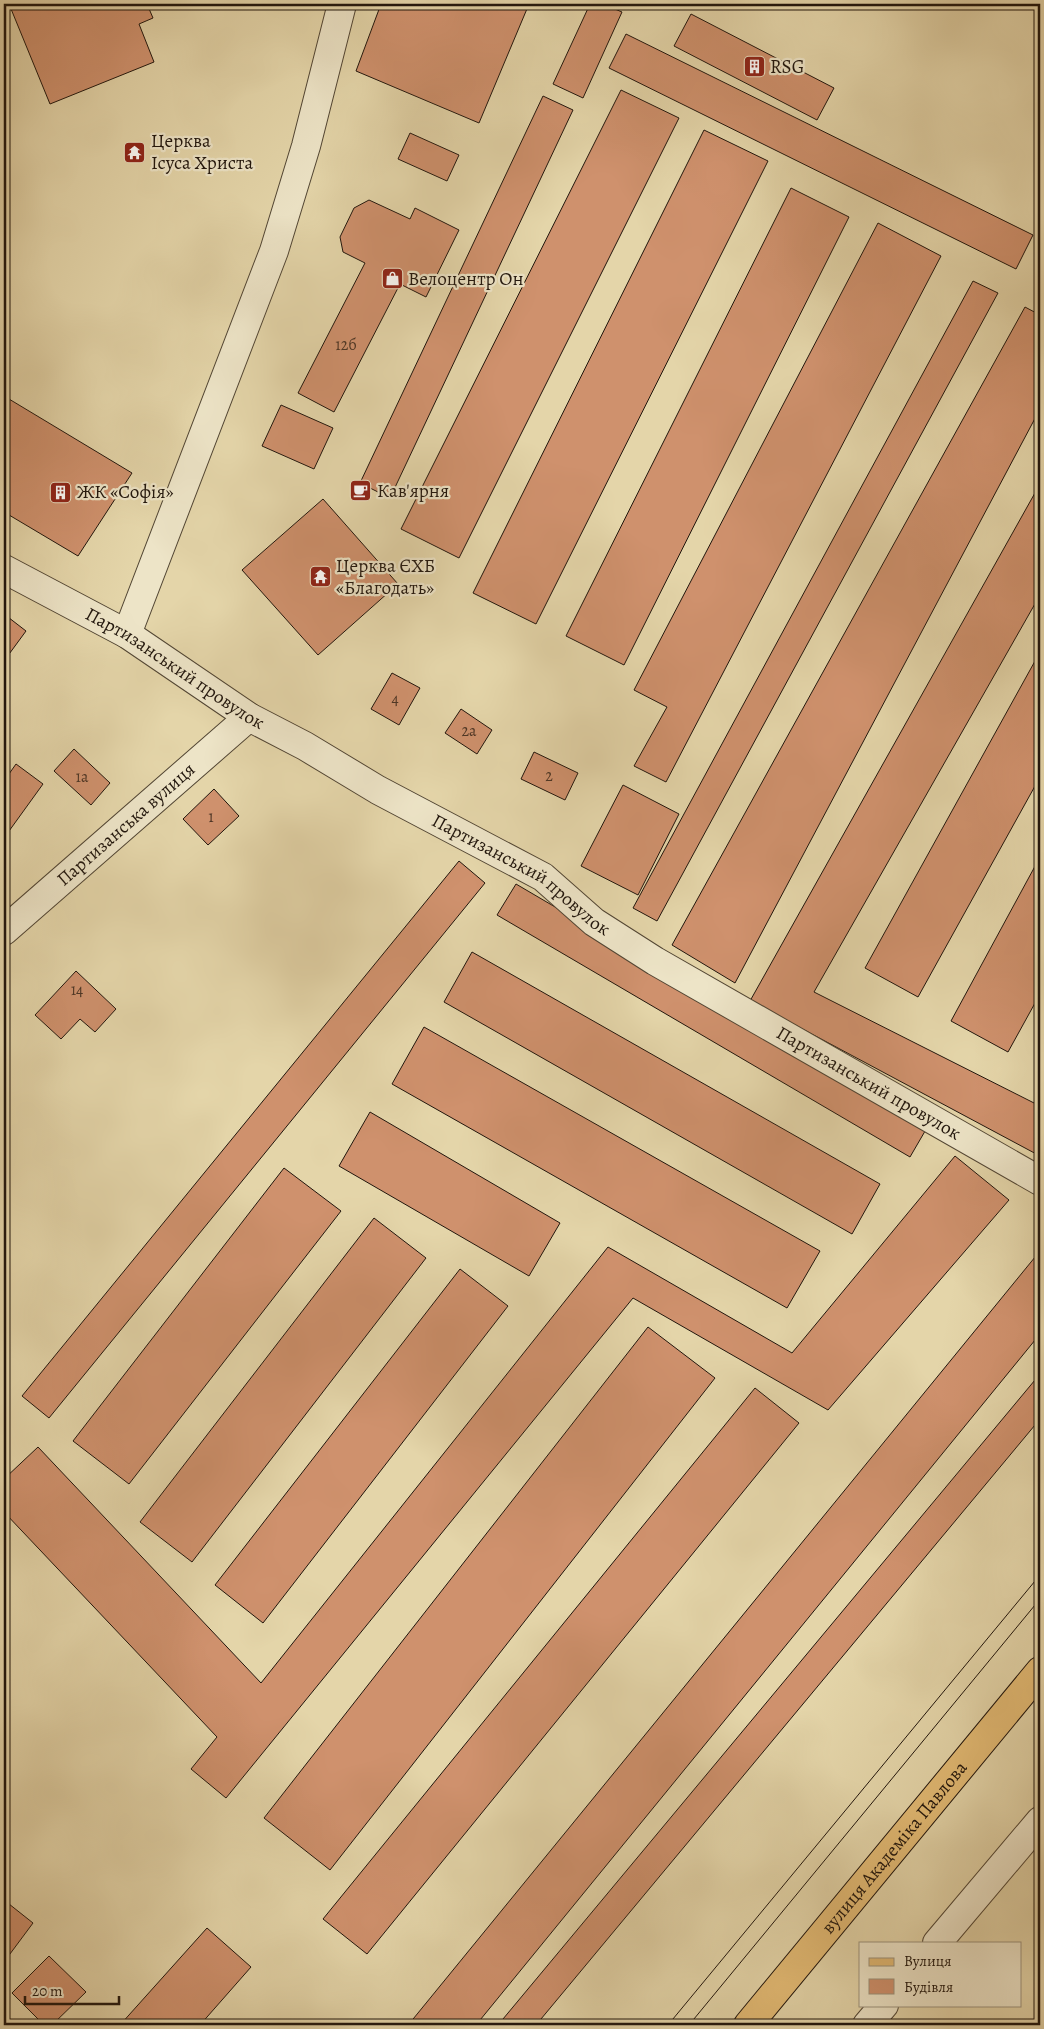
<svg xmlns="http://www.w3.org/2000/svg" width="1044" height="2029" font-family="Alegreya,serif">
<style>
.building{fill:#cf916d;stroke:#21160d}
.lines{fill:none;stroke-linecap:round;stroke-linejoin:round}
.minor-casing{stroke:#524634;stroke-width:30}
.major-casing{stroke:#21160d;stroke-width:30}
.minor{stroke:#ede4c7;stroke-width:28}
.major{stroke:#e2ba74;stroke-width:28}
.tram{stroke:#21160d;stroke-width:1}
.labels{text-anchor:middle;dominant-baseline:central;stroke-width:4.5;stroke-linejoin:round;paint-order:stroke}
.number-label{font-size:16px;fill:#4c3525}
.poi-label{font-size:19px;fill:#21160d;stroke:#ede4c7;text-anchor:start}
.street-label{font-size:19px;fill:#21160d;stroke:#ede4c7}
</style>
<rect width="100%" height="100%" fill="#e4d5a9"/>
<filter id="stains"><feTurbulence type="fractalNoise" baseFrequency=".004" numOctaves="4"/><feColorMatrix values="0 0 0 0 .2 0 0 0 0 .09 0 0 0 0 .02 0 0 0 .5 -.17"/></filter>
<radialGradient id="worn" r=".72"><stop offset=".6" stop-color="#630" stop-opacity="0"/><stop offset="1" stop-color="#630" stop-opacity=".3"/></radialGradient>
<g class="building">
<path d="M9,4H147L153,18L139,24L154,62L50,104Z"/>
<path d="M381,4H529L479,123L356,71Z"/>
<path d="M590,4H603L622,12L583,98L553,84Z"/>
<path d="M691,14L834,88L817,120L674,46Z"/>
<path d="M626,34L1033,235L1016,269L609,68Z"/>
<path d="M621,90L679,118L459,558L401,529Z"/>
<path d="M543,96L573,110L390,498L360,483Z"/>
<path d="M704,130L768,161L536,624L473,593Z"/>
<path d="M410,133L459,155L447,181L398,159Z"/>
<path d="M791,188L849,217L624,665L566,636Z"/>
<path d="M369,200L410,219L415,208L459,230L426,297L400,284L334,412L298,393L365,263L343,252L340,237L354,208Z"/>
<path d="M878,223L941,256L666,782L634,766L667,707L634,690Z"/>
<path d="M973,281L998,293L657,921L633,908Z"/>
<path d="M1025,307L1040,315V409L735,983L672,945Z"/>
<path d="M4,396L132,473L78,556L4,512Z"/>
<path d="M281,405L333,428L314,469L262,446Z"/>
<path d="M1040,484V595L814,992L1040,1106V1156L750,1001Z"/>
<path d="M323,499L398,584L318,655L242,570Z"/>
<path d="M4,614L26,631L4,661Z"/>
<path d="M1040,652V777L918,997L865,968Z"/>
<path d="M392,673L420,688L399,725L371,709Z"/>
<path d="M461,709L492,730L477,754L445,733Z"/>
<path d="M74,749L110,783L91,805L54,771Z"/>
<path d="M534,752L578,773L565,800L521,779Z"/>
<path d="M16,764L43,784L4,838V781Z"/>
<path d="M623,785L679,814L638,895L581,866Z"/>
<path d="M214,789L239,816L208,845L183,819Z"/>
<path d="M1040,857V994L1008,1052L951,1021Z"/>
<path d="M459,861L485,883L49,1418L22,1396Z"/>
<path d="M516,884L928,1126L910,1157L497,915Z"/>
<path d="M472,952L880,1184L852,1234L444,1002Z"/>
<path d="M76,971L116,1009L95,1032L80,1019L61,1039L35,1015Z"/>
<path d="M424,1027L820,1251L787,1308L392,1084Z"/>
<path d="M1040,1052V1064L1035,1061Z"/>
<path d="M370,1112L560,1223L529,1276L339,1166Z"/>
<path d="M955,1156L1009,1200L828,1410L633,1298L226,1798L191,1769L217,1737L4,1512V1479L38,1447L261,1683L608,1247L792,1353Z"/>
<path d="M284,1168L341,1211L129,1484L73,1441Z"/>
<path d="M374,1218L426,1258L192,1562L140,1522Z"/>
<path d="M1040,1251V1334L476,2025H411L409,2024Z"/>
<path d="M460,1269L508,1306L263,1623L215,1585Z"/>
<path d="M648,1327L715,1378L330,1870L264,1818Z"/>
<path d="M1040,1374V1419L536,2025H498Z"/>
<path d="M755,1388L799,1423L367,1954L323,1919Z"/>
<path d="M4,1900L33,1923L4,1962Z"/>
<path d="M207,1928L251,1967L200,2025H120Z"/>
<path d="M49,1956L86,1992L52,2025H44L12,1993Z"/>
<path d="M1040,2017V2025H1033Z"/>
</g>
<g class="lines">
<defs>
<g id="minor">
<path id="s1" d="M4,569L127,634L249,717L305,746L378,790L543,877L594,922L655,961L1040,1181"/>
<path d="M127,634L274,251L306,146L342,4"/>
<path id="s2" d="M4,931L249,717"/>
<path d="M937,1943L1040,1821"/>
<path d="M867,2025L884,2005"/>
</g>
<g id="major">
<path id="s3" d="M748,2025L1040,1671"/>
</g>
</defs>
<use href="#minor" class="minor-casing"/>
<use href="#major" class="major-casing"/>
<use href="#minor" class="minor"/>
<use href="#major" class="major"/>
<g class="tram">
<path d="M668,2025L1040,1575"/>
<path d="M689,2025L1040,1599"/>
</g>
</g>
<defs>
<symbol id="building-square" viewBox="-11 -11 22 22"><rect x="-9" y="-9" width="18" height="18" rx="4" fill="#8f2418" stroke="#ede4c7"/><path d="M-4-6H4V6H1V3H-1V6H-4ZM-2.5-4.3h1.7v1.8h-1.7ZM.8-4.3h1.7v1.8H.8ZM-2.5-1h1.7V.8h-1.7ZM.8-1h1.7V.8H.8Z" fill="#fff"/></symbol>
<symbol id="temple-square" viewBox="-11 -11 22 22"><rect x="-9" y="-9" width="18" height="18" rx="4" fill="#8f2418" stroke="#ede4c7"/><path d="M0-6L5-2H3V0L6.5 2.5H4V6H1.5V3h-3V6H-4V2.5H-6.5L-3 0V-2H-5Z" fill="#fff"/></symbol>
<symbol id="shop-square" viewBox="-11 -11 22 22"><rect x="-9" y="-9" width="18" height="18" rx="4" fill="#8f2418" stroke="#ede4c7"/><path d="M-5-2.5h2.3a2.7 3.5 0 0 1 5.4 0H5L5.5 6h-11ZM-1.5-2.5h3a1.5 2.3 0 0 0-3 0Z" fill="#fff"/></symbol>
<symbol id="cafe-square" viewBox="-11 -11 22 22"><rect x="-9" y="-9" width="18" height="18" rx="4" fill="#8f2418" stroke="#ede4c7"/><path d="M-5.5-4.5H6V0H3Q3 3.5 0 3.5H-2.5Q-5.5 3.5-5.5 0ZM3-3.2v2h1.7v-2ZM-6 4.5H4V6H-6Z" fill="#fff"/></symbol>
</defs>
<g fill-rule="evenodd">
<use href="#building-square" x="742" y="54" width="25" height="25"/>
<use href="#temple-square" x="122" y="140" width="25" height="25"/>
<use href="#shop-square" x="380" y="266" width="25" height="25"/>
<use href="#cafe-square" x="348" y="478" width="25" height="25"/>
<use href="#building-square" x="48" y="480" width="25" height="25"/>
<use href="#temple-square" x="308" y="564" width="25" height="25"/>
</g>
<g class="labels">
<g class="number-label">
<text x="346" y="345">12б</text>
<text x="395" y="699">4</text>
<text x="469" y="731">2а</text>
<text x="549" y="776">2</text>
<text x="82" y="777">1а</text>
<text x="211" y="817">1</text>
<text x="77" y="990">14</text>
</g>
<g class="poi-label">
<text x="770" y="67">RSG</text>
<text x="151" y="141">Церква<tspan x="151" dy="22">Ісуса Христа</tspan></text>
<text x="408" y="279">Велоцентр Он</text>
<text x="377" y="491">Кав'ярня</text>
<text x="77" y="492">ЖК «Софія»</text>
<text x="336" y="566">Церква ЄХБ<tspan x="336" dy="22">«Благодать»</tspan></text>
</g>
<g class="street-label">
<text stroke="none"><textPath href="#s1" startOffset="198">Партизанський провулок</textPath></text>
<text stroke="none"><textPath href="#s2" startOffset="162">Партизанська вулиця</textPath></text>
<text stroke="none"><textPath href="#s1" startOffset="602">Партизанський провулок</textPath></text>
<text stroke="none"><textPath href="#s1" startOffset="1008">Партизанський провулок</textPath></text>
<text stroke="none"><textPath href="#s3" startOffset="230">вулиця Академіка Павлова</textPath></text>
</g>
</g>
<rect width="1044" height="2029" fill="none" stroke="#e4d5a9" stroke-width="20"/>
<rect x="5" y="5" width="1034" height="2019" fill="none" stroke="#21160d" stroke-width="2.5"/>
<rect x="10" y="10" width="1024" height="2009" fill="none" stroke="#21160d"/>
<rect x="859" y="1942" width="162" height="65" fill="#ede4c7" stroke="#9b927d"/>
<rect x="869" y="1958" width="25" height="8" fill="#e2ba74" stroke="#9b927d"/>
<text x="904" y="1966" font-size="15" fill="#21160d">Вулиця</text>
<rect x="869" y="1979" width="25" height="15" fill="#cf916d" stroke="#9b927d"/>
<text x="904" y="1992" font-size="15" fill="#21160d">Будівля</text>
<path d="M25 1996v8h94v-8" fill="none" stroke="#21160d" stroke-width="2.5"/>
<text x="32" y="1996" font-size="15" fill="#21160d" stroke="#ede4c7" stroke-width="4" paint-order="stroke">20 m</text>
<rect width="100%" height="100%" filter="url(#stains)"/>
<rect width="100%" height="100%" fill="url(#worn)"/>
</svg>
